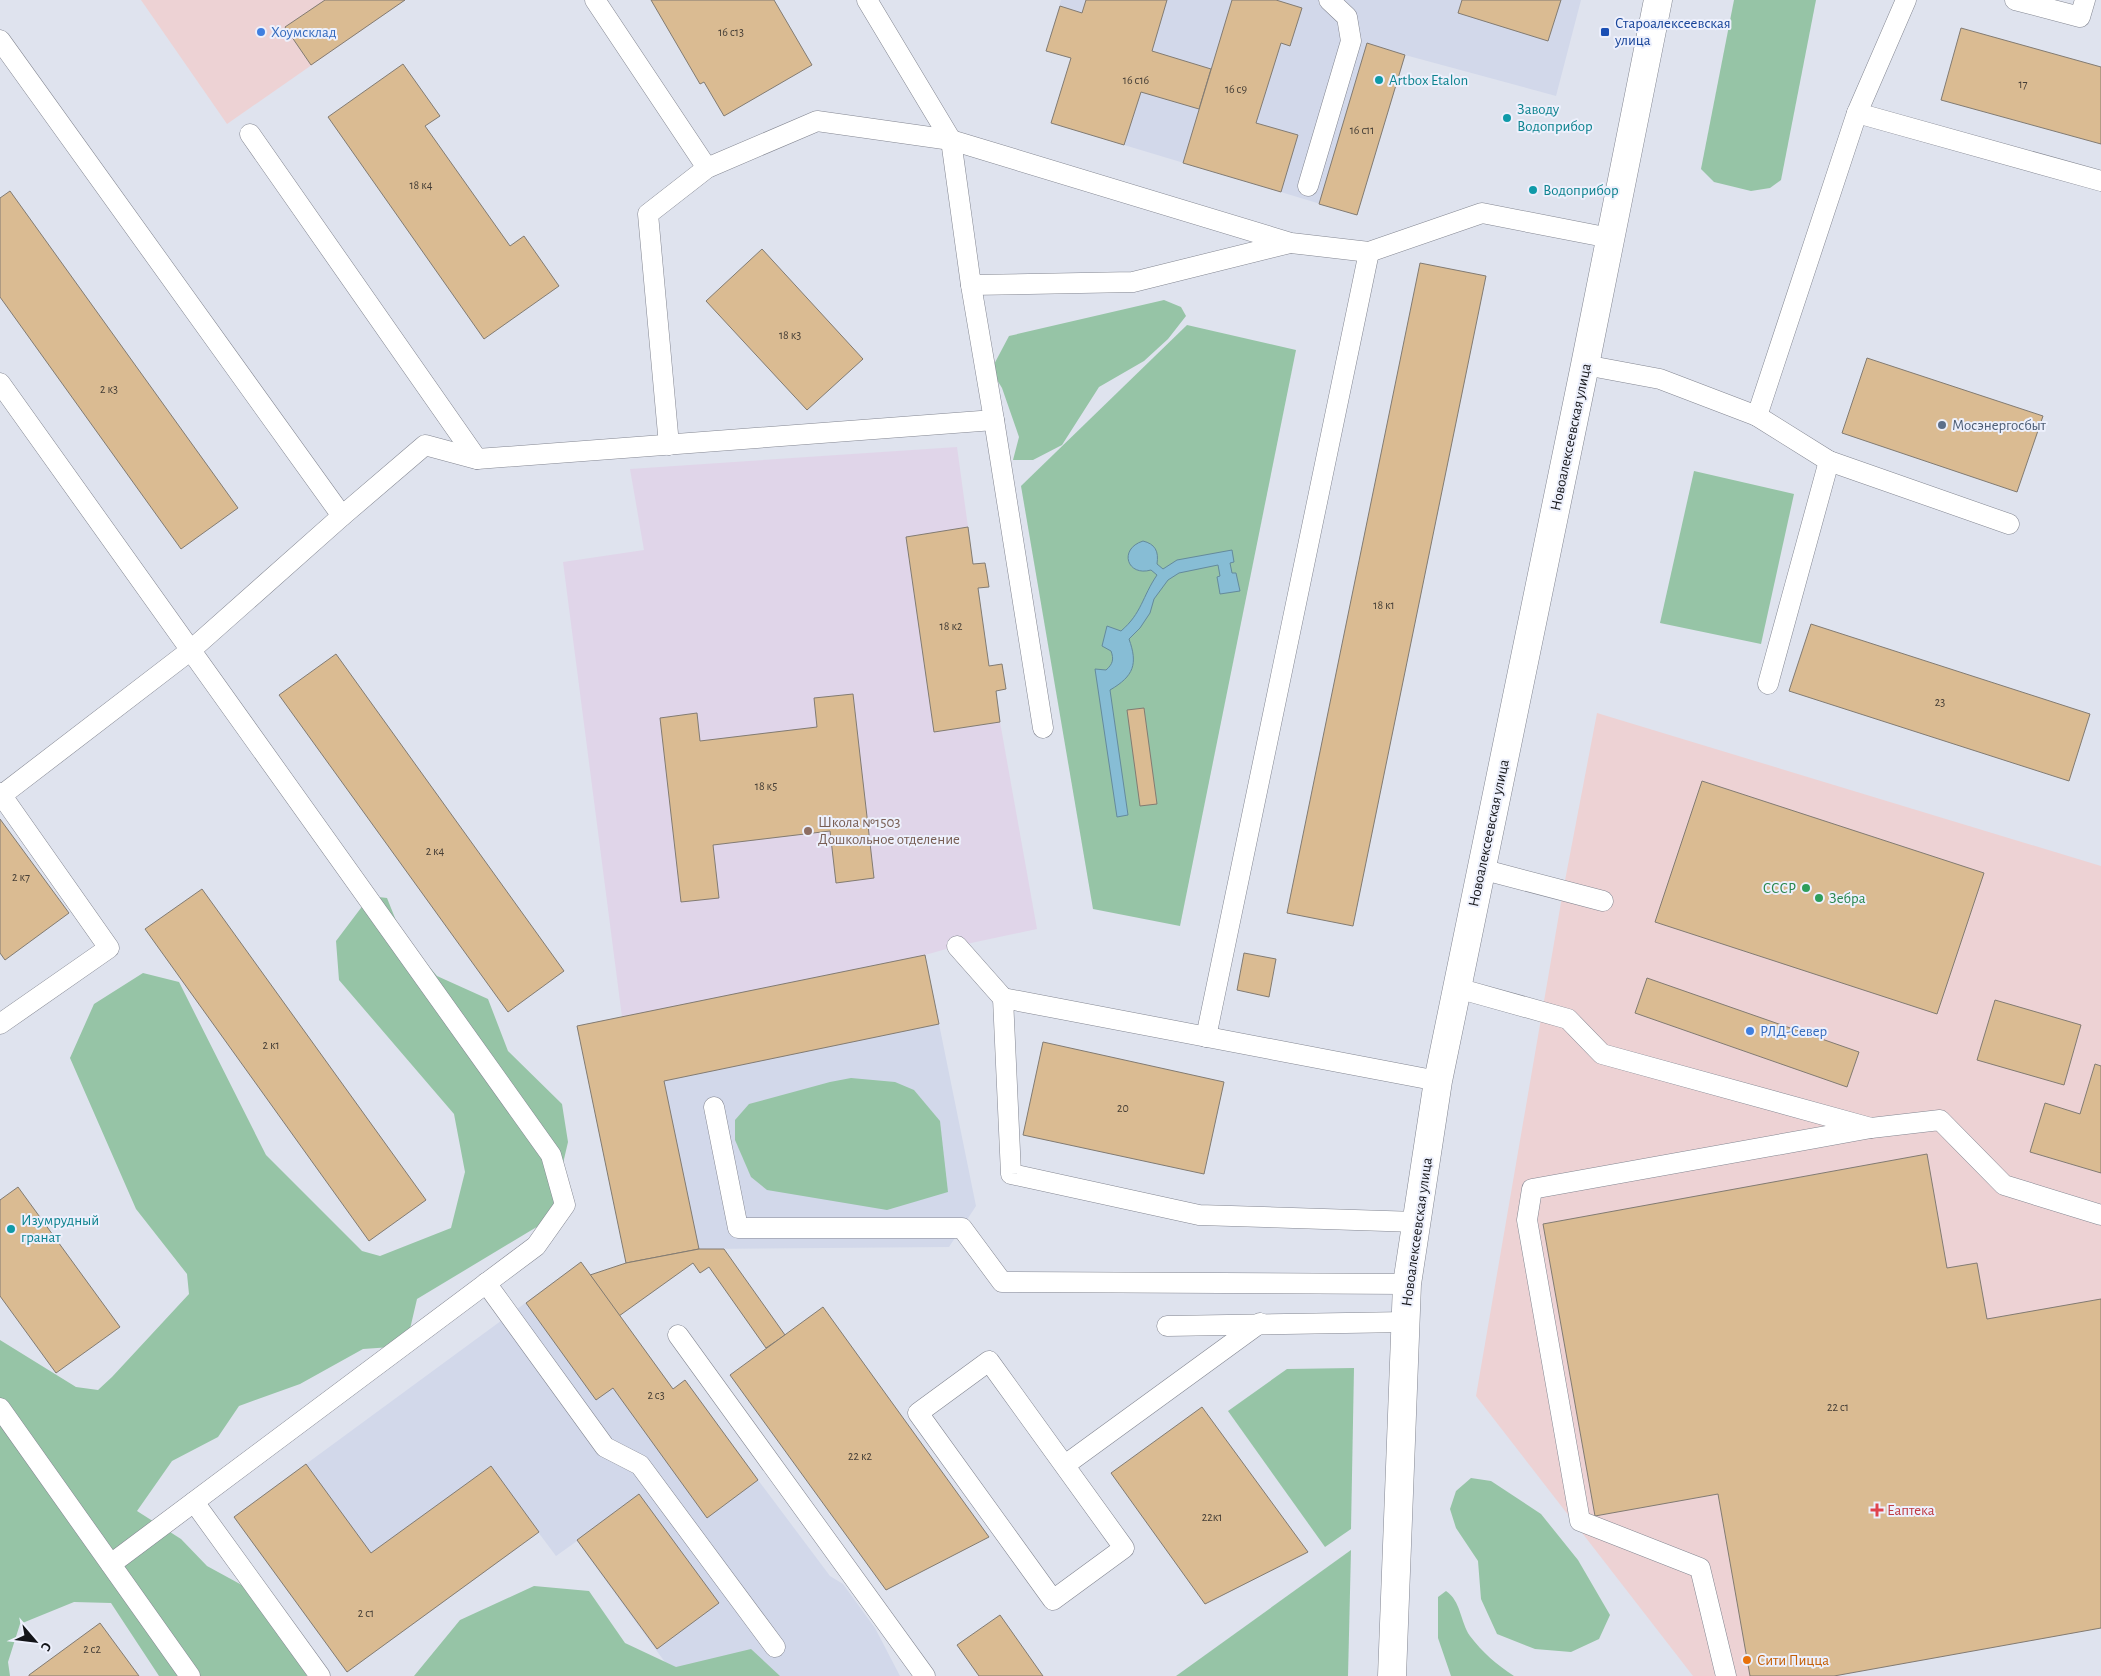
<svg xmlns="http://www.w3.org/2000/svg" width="2101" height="1676" font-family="'Alegreya Sans',sans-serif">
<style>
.built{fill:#d2d8ea}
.industrial{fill:#edd2d4}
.education{fill:#e0d5e9}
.green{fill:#96c4a6}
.water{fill:#87bdd5;stroke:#648a9c}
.building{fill:#dabb92;stroke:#827b72}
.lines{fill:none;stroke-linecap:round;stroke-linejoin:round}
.service-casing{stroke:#838691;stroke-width:21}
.tertiary-casing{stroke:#838691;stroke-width:29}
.service{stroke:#fff;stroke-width:20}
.tertiary{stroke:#fff;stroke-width:28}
.shop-dot{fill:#3f7fe0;stroke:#edf0fc;stroke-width:2}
.transit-dot{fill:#1a4fb4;stroke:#edf0fc;stroke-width:2}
.culture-dot{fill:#0f9aa8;stroke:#edf0fc;stroke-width:2}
.service-dot{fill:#5c6f8a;stroke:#edf0fc;stroke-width:2}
.education-dot{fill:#8d6e63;stroke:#edf0fc;stroke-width:2}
.leisure-dot{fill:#2e9e5b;stroke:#edf0fc;stroke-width:2}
.health-dot{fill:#e0444e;stroke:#edf0fc;stroke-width:2}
.food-dot{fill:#e8710a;stroke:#edf0fc;stroke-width:2}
.labels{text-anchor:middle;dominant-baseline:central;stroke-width:4;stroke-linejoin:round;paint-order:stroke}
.number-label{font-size:12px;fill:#453e36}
.transit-label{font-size:15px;fill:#164399;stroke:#edf0fc;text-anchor:start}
.shop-label{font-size:15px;fill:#366cbe;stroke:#edf0fc;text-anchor:start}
.culture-label{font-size:15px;fill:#0d838f;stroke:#edf0fc;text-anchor:start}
.service-label{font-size:15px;fill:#4e5e75;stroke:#edf0fc;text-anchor:start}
.street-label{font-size:15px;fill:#131418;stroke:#edf0fc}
.education-label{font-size:15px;fill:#785e54;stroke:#edf0fc;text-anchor:start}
.leisure-label{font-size:15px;fill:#27864d;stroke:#edf0fc;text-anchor:end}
.health-label{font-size:15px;fill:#be3a42;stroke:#edf0fc;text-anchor:start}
.food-label{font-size:15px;fill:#c56008;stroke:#edf0fc;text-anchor:start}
</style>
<rect width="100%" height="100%" fill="#dfe3ee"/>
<g class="built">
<path d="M1061,0H1581L1556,96L1405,55L1357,215L1051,123L1071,58L1046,51Z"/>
<path d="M925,955L976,1206L949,1247L699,1249L577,1026Z"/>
<path d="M581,1262L673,1389L758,1480L830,1576L843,1584L875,1628L900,1676H675L577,1541L556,1556L538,1532L347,1672L234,1517Z"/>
</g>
<g class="industrial">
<path d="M141,0H405L227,124Z"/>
<path d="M1597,713L2101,866V1628L1834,1676H1693L1476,1396L1563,891Z"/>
</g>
<path class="education" d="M957,447L968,527L906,537L934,732L1000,722L1037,929L957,946L925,955L622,1017L563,562L644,550L630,469Z"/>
<g class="green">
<path d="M1734,0H1816L1781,180L1770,188L1751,191L1714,182L1701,169Z"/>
<path d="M1164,300L1181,307L1186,316L1168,339L1144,361L1099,387L1062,445L1033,460H1013L1019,437L1002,388L991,370L1009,336Z"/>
<path d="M1187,325L1296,350L1180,926L1093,909L1021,486Z"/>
<path d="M1694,471L1794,494L1761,644L1660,623Z"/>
<path d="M370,896L387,898L401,933L437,976L488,999L508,1051L562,1104L568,1142L550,1219L417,1299L406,1346L363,1349L300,1384L239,1406L218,1437L172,1461L137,1511L181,1539L207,1566L273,1602L307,1676H159L111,1603L74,1602L20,1624L8,1662L10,1676H0V1340L76,1387L98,1390L112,1377L189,1294L187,1274L136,1209L70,1058L94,1004L143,973L179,982L266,1155L362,1251L380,1256L451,1228L465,1172L454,1114L339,980L336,941Z"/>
<path d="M851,1078L895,1082L914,1090L940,1121L948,1192L887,1210L767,1190L751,1177L735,1140V1120L749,1104L830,1082Z"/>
<path d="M1354,1368L1351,1529L1325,1547L1228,1411L1287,1369Z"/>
<path d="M1471,1478L1491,1481L1541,1514L1578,1560L1610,1615L1599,1639L1571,1652L1535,1649L1497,1634L1481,1599L1478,1561L1456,1528L1450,1509L1456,1491Z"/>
<path d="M1351,1550L1348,1676H1176Z"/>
<path d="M534,1586L589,1591L625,1643L676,1667L751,1649L780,1676H414L460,1620Z"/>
<path d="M1446,1591C1461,1601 1460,1621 1470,1636C1482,1652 1497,1665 1514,1676H1451L1438,1638V1597Z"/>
</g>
<path class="water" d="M1143,541C1155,544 1159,551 1157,564L1163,569L1177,560L1232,550L1234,562L1230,563L1232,573H1236L1240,591L1220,594L1217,577L1220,576L1218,565L1179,573L1168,580L1154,599L1150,613L1140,628L1129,639C1138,664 1134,676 1110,690L1128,815L1117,817L1095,669L1106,670C1113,664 1114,659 1111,651L1102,646L1107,626L1121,631C1142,613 1142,597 1157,575L1151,570C1127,577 1118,549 1143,541Z"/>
<g class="building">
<path d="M325,0H405L311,65L285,27Z"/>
<path d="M651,0H774L812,65L724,116L704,82L700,84Z"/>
<path d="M1086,0H1167L1152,51L1211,69L1199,109L1141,92L1124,145L1051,123L1071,58L1046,51L1060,6L1082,13Z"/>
<path d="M1232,0H1276L1302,8L1290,46L1281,43L1256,123L1298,135L1281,192L1183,163Z"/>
<path d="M1462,0H1561L1548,41L1458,13Z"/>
<path d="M1961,28L2101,67V144L1941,100Z"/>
<path d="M1367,43L1405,55L1357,215L1319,204Z"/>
<path d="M403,64L440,116L425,126L430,133L510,246L524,236L559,286L484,339L328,117Z"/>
<path d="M10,191L238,508L181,549L0,297V198Z"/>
<path d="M762,249L863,359L807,410L706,301Z"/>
<path d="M1420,263L1486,276L1353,926L1287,913Z"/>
<path d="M1867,358L2043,416L2017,492L1842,433Z"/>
<path d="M968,527L973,564L985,563L987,574L989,587L978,588L989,666L1002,664L1006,689L996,691L1000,722L934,732L906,537Z"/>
<path d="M1811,624L2090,714L2069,781L1789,691Z"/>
<path d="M336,654L564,971L508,1012L279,695Z"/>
<path d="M853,694L874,878L836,883L830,831L713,845L719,898L681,902L660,718L697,713L700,741L817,727L814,698Z"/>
<path d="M1144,708L1157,804L1140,806L1127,710Z"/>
<path d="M1702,781L1984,873L1937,1014L1655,922Z"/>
<path d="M0,819L69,913L5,960L0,953Z"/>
<path d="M202,889L426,1200L369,1241L145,929Z"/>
<path d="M1244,953L1276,959L1269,997L1237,990Z"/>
<path d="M925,955L939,1024L664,1081L699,1249L626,1263L577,1026Z"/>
<path d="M1647,978L1859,1052L1847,1087L1635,1013Z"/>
<path d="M1995,1000L2081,1025L2064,1085L1977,1060Z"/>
<path d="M1043,1042L1224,1082L1204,1174L1023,1135Z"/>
<path d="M2095,1064L2101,1066V1173L2030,1152L2045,1103L2080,1114Z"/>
<path d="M1927,1154L1947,1268L1977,1263L1987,1319L2101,1299V1628L1834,1676H1750L1718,1494L1595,1516L1543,1224Z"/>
<path d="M18,1187L120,1327L56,1373L0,1296V1200Z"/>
<path d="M699,1249H724L785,1335L766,1348L709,1267L700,1273L693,1263L619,1316L590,1275L626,1263Z"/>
<path d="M581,1262L673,1389L685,1380L758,1480L707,1518L613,1388L596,1400L526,1303Z"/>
<path d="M823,1307L989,1537L886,1590L730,1375Z"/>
<path d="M1202,1407L1308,1552L1205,1604L1111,1473Z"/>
<path d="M306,1464L371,1553L491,1466L539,1532L347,1672L234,1517Z"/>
<path d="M639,1494L719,1603L657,1649L577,1540Z"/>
<path d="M1000,1615L1043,1676H979L957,1645Z"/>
<path d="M100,1623L139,1676H29V1675Z"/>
</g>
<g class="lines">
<defs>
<g id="service">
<path d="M595,0L707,168"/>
<path d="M867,0L951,140L971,285L1133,282L1290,243"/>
<path d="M2015,0L2080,17L2085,0"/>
<path d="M0,40L342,516"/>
<path d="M1857,113L2101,181"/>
<path d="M250,134L477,459"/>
<path d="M1308,186L1351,41L1347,17L1329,0"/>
<path d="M971,285L994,420"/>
<path d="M1585,365L1660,379L1757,416L1857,113L1906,0"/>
<path d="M0,383L551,1155L565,1205L536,1246L111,1564"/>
<path d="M1757,416L1829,461L2009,524"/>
<path d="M669,445L648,214L707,168L817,121L951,140L1291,243L1369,252L1482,213L1610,238"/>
<path d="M1768,684L1829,461"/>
<path d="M0,793L109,948L0,1024"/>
<path d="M2,795L191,650L342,516L425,445L477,459L994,420L1043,728"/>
<path d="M1481,869L1603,901"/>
<path d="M957,946L1003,998"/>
<path d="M1457,988L1568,1019L1602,1054L1871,1128L1940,1120L2004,1185L2101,1215"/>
<path d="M1206,1037L1369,252"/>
<path d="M714,1107L738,1228H962L1002,1282L1407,1284"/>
<path d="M1417,1222L1199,1215L1011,1174L1003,998L1438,1081"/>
<path d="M486,1283L605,1447L640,1465L775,1647"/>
<path d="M1167,1326L1406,1322"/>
<path d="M678,1335L925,1676"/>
<path d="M989,1361L1124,1548L1053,1600L918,1413Z"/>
<path d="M0,1408L190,1676"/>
<path d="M1065,1465L1260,1323"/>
<path d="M194,1502L320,1676"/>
<path d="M1726,1676L1700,1568L1580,1521L1527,1220L1532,1189L1871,1128"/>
</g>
<path id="tertiary" d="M1392,1676L1407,1284L1438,1081L1585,365L1658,0"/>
</defs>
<use href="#service" class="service-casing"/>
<use href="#tertiary" class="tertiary-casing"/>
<use href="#service" class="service"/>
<use href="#tertiary" class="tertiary"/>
</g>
<g class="shop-dot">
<circle cx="261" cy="32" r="5"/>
<circle cx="1750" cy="1031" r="5"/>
</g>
<rect class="transit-dot" x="1600" y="27" width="10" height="10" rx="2.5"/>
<g class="culture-dot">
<circle cx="1379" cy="80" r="5"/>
<circle cx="1507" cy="118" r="5"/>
<circle cx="1533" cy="190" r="5"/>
<circle cx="11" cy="1229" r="5"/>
</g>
<circle class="service-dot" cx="1942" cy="425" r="5"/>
<circle class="education-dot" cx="808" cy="831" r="5"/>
<g class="leisure-dot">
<circle cx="1806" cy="888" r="5"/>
<circle cx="1819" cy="898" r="5"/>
</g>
<path class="health-dot" d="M1874.5 1502.5h5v5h5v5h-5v5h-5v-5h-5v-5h5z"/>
<circle class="food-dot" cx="1747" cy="1660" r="5"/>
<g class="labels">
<g class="number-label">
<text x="731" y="32">16 с13</text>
<text x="1136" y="80">16 с16</text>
<text x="2023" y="84">17</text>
<text x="1236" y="89">16 с9</text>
<text x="1362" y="130">16 c11</text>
<text x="421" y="185">18 к4</text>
<text x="790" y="335">18 к3</text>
<text x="109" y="389">2 к3</text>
<text x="1384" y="605">18 к1</text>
<text x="951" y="626">18 к2</text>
<text x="1940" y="702">23</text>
<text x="766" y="786">18 к5</text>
<text x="435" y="851">2 к4</text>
<text x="21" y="877">2 к7</text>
<text x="271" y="1045">2 к1</text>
<text x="1123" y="1108">20</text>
<text x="656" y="1395">2 с3</text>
<text x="1838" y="1407">22 с1</text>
<text x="860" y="1456">22 к2</text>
<text x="1212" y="1517">22к1</text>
<text x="366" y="1613">2 с1</text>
<text x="92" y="1649">2 с2</text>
</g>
<g class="transit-label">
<text x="1615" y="23">Староалексеевская<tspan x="1615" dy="17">улица</tspan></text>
</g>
<g class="shop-label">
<text x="271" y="32">Хоумсклад</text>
<text x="1760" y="1031">РЛД-Север</text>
</g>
<g class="culture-label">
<text x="1389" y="80">Artbox Etalon</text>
<text x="1517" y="109">Заводу<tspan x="1517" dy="17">Водоприбор</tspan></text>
<text x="1543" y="190">Водоприбор</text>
<text x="21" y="1220">Изумрудный<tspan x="21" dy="17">гранат</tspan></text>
</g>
<g class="service-label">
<text x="1952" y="425">Мосэнергосбыт</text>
</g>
<g class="street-label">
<text transform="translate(1571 437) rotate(-78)">Новоалексеевская улица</text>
<text transform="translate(1489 833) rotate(-78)">Новоалексеевская улица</text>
<text transform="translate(1417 1232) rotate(-82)">Новоалексеевская улица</text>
</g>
<g class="education-label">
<text x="818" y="822">Школа №1503<tspan x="818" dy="17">Дошкольное отделение</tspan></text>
</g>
<g class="leisure-label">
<text x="1796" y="888">СССР</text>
<text x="1829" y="898" text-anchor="start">Зебра</text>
</g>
<g class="health-label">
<text x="1887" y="1510">Еаптека</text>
</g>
<g class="food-label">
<text x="1757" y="1660">Сити Пицца</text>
</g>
</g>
<g transform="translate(35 1641) rotate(118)" stroke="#edf0fc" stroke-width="4" paint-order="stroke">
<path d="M0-4L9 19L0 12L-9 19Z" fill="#131418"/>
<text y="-8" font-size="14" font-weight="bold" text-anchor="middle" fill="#131418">С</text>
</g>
</svg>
